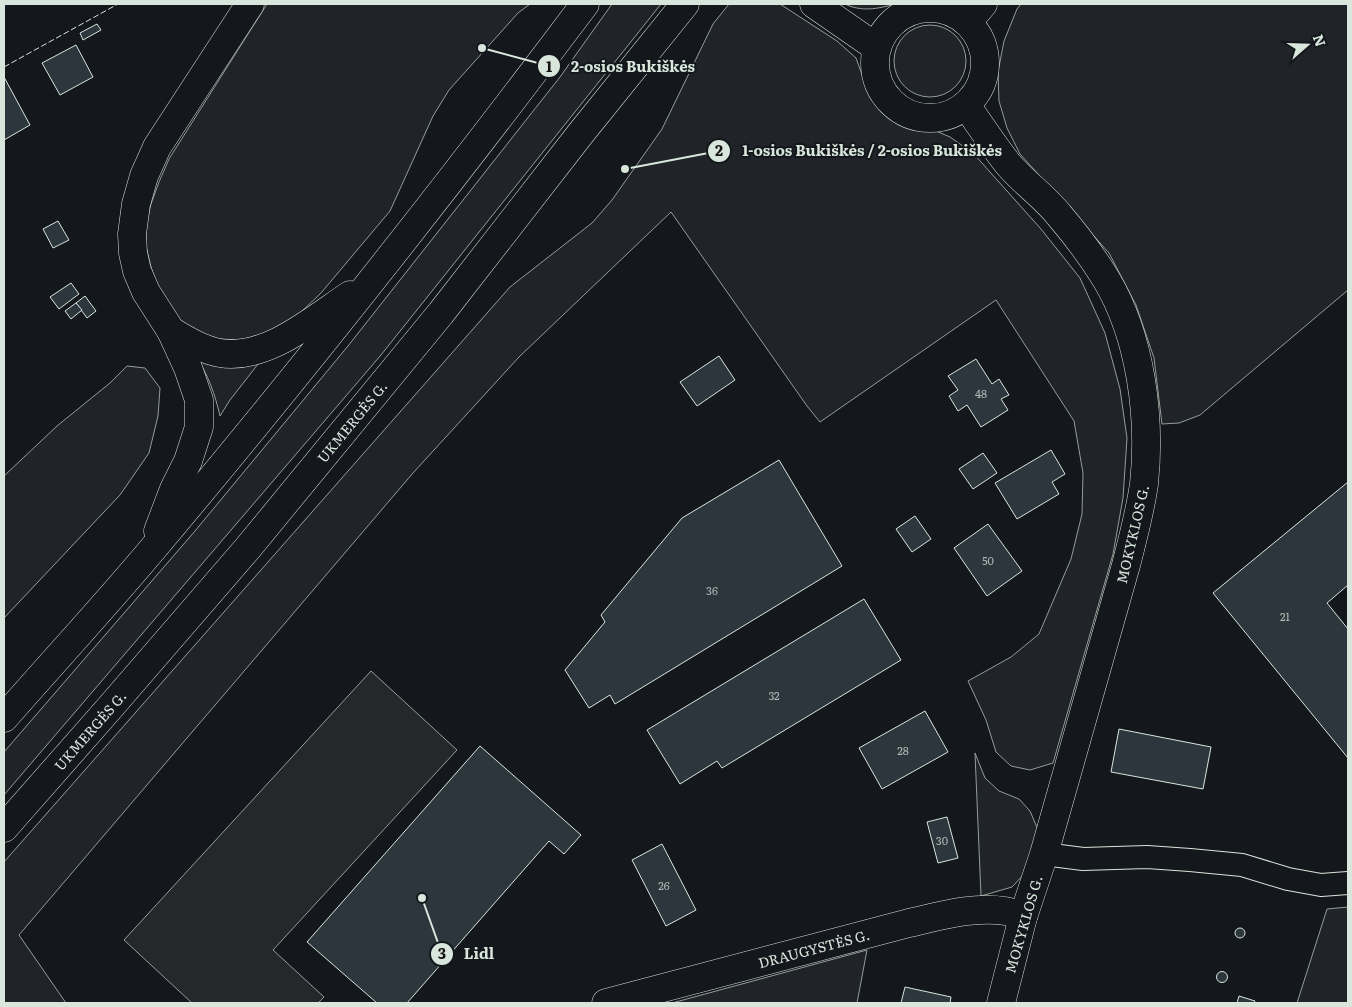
<svg xmlns="http://www.w3.org/2000/svg" width="1352" height="1007" font-family="Literata,serif">
<style>
.green{fill:#202428;stroke:#939e99}
.parking{fill:#24282b;stroke:#939e99}
.building{fill:#2c363c;stroke:#d8e6dc}
.lines{fill:none;stroke-linecap:round;stroke-linejoin:round}
.street-casing{stroke:#d8e6dc;stroke-width:24}
.secondary-casing{stroke:#d8e6dc;stroke-width:29}
.highway-casing{stroke:#d8e6dc;stroke-width:29}
.street{stroke:#14181c;stroke-width:22}
.secondary{stroke:#14181c;stroke-width:28}
.highway{stroke:#14181c;stroke-width:28}
.fence{stroke:#d8e6dc;stroke-width:1;stroke-dasharray:6 2.5;stroke-linecap:butt}
.labels{text-anchor:middle;dominant-baseline:central;stroke-width:4;stroke-linejoin:round;paint-order:stroke}
.number-label{font-size:11px;fill:#adbab4}
.street-label{font-size:14px;fill:#d8e6dc;stroke:#14181c}
.leader{fill:none;stroke:#d8e6dc;stroke-width:2}
.callout-dot{fill:#d8e6dc;stroke:#14181c;stroke-width:2}
.mark-label{font-size:15px;text-anchor:middle;font-weight:bold;fill:#111}
.callout-label{font-size:15px;text-anchor:middle;font-weight:bold;fill:#d8e6dc;stroke:#14181c;stroke-width:4;stroke-linejoin:round;paint-order:stroke}
</style>
<rect width="100%" height="100%" fill="#14181c"/>
<g class="green">
<path d="M267,4H530L518,13L449,90L433,116L390,211L321,293L299,314L285,325L265,333L241,340L219,339L199,333L181,321L169,307L157,285L151,267L146,246V226L151,204L159,182L169,159Z"/>
<path d="M612,4H661L381,355L4,795V752L195,531L348,346L560,77Z"/>
<path d="M729,4H780L837,41L856,58L865,83L873,98L892,116L911,126L936,131L950,137L973,153L1041,229L1080,278L1105,333L1120,389L1127,438L1123,498L1113,554L1053,763L1030,770L1011,766L996,752L986,720L968,681L1011,657L1039,634L1071,559L1082,514L1083,473L1074,421L996,300L820,422L807,406L671,212L519,357L413,473L19,935L66,1003H4V862L510,287L592,223L612,200L662,129L713,24Z"/>
<path d="M845,4H895C878,9 861,12 845,4Z"/>
<path d="M1021,4H1348V290L1200,415L1179,423L1162,424L1154,358L1136,305L1109,253L1020,154L1007,128L999,101L998,72L1004,41L1017,9Z"/>
<circle cx="930" cy="61" r="36"/>
<path d="M196,356L262,359L230,400L220,416C215,394 208,375 196,356Z"/>
<path d="M127,366L145,368L160,388L158,416L149,453L120,495L4,618V476L57,426L110,383Z"/>
<path d="M975,753L985,778L999,791L1019,799L1030,811L1039,832L1026,872L1012,887L981,896Z"/>
<path d="M1348,907V1003H1297L1327,909Z"/>
<path d="M867,950L857,1003H672Z"/>
</g>
<path class="parking" d="M371,671L457,750L273,950L324,997L318,1003H192L124,940Z"/>
<g class="building">
<path d="M97,24L101,30L83,40L80,33Z"/>
<path d="M76,45L93,77L60,95L42,63Z"/>
<path d="M4,77L30,125L4,140Z"/>
<path d="M58,221L69,240L53,248L43,229Z"/>
<path d="M71,283L79,294L59,309L50,297Z"/>
<path d="M85,296L96,311L87,318L76,303Z"/>
<path d="M76,303L82,310L71,319L65,311Z"/>
<path d="M719,356L735,380L697,406L680,382Z"/>
<path d="M976,359L992,384L999,379L1009,395L1001,399L1008,410L981,427L967,405L958,411L949,396L958,390L948,376Z"/>
<path d="M1051,450L1065,474L1052,482L1059,494L1017,519L995,483Z"/>
<path d="M983,453L997,473L973,489L959,469Z"/>
<path d="M779,460L842,566L615,704L610,695L589,708L565,670L605,622L601,615L682,518Z"/>
<path d="M1348,482V585L1327,603L1348,629V758L1213,593Z"/>
<path d="M915,516L931,539L912,552L896,529Z"/>
<path d="M988,524L1022,571L987,596L954,548Z"/>
<path d="M864,599L901,660L722,768L717,761L680,784L647,730Z"/>
<path d="M925,711L948,752L882,789L859,748Z"/>
<path d="M1119,729L1211,747L1203,789L1111,772Z"/>
<path d="M480,746L581,835L564,854L549,841L407,1003H377L307,942Z"/>
<path d="M947,817L958,858L938,863L927,822Z"/>
<path d="M662,844L696,910L666,926L632,860Z"/>
<circle cx="1240" cy="933" r="5"/>
<circle cx="1222" cy="977" r="5.5"/>
<path d="M905,987L951,997L950,1003H901Z"/>
<path d="M1239,996L1255,1001L1254,1003H1237Z"/>
</g>
<g class="lines">
<defs>
<path id="street" d="M1044,854L1083,859L1147,857L1190,860L1242,865L1288,879L1321,885L1348,883"/>
<g id="secondary">
<path d="M814,4L876,47"/>
<circle cx="930" cy="63" r="55"/>
<path d="M968,22L983,4"/>
<path d="M966,105C980,125 993,145 1008,164C1023,182 1044,196 1059,215C1076,235 1092,256 1106,279C1141,337 1151,418 1144,484C1140,512 1133,538 1126,565L1044,854L1023,917L1001,1003"/>
<path id="s1" d="M606,1003L909,923C940,916 973,906 1005,911C1011,912 1017,915 1023,917"/>
</g>
<g id="highway">
<path d="M171,331C186,340 203,350 220,353C266,361 314,319 350,295"/>
<path d="M158,531L174,489L188,461L199,427V400L188,368L171,331L146,292L137,271L133,253L132,234L136,204L144,176L157,147L250,4"/>
<path d="M4,718C53,662 103,608 151,551C301,373 445,190 585,4"/>
<path id="s2" d="M4,828L113,704L247,549L441,313L581,133L685,4"/>
</g>
</defs>
<use href="#street" class="street-casing"/>
<use href="#secondary" class="secondary-casing"/>
<use href="#highway" class="highway-casing"/>
<use href="#street" class="street"/>
<use href="#secondary" class="secondary"/>
<use href="#highway" class="highway"/>
<path class="fence" d="M4,67L118,4"/>
</g>
<g class="labels">
<g class="number-label">
<text x="981" y="393">48</text>
<text x="988" y="560">50</text>
<text x="712" y="590">36</text>
<text x="1285" y="616">21</text>
<text x="774" y="695">32</text>
<text x="903" y="750">28</text>
<text x="942" y="840">30</text>
<text x="664" y="885">26</text>
</g>
<g class="street-label">
<text stroke="none"><textPath href="#s2" startOffset="535">UKMERGĖS G.</textPath></text>
<text transform="translate(1132 534) rotate(-77)">MOKYKLOS G.</text>
<text stroke="none"><textPath href="#s2" startOffset="130">UKMERGĖS G.</textPath></text>
<text transform="translate(1023 924) rotate(-74)">MOKYKLOS G.</text>
<text stroke="none"><textPath href="#s1" startOffset="215">DRAUGYSTĖS G.</textPath></text>
</g>
</g>
<path class="leader" d="M482 48L549 66M625 169L719 151M422 898L442 954"/>
<g class="callout-dot">
<circle cx="482" cy="48" r="5"/>
<circle cx="625" cy="169" r="5"/>
<circle cx="422" cy="898" r="5"/>
<circle cx="549" cy="66" r="12"/>
<circle cx="719" cy="151" r="12"/>
<circle cx="442" cy="954" r="12"/>
</g>
<g class="mark-label">
<text x="549" y="72">1</text>
<text x="719" y="156">2</text>
<text x="442" y="959">3</text>
</g>
<g class="callout-label">
<text x="633" y="72">2-osios Bukiškės</text>
<text x="872" y="156">1-osios Bukiškės / 2-osios Bukiškės</text>
<text x="479" y="959">Lidl</text>
</g>
<rect width="1352" height="1007" fill="none" stroke="#d8e6dc" stroke-width="10"/>
<g transform="translate(1307 45) rotate(70)" stroke="#14181c" stroke-width="4" paint-order="stroke">
<path d="M0-4L9 19L0 12L-9 19Z" fill="#d8e6dc"/>
<text y="-8" font-size="14" font-weight="bold" text-anchor="middle" fill="#d8e6dc">N</text>
</g>
</svg>
